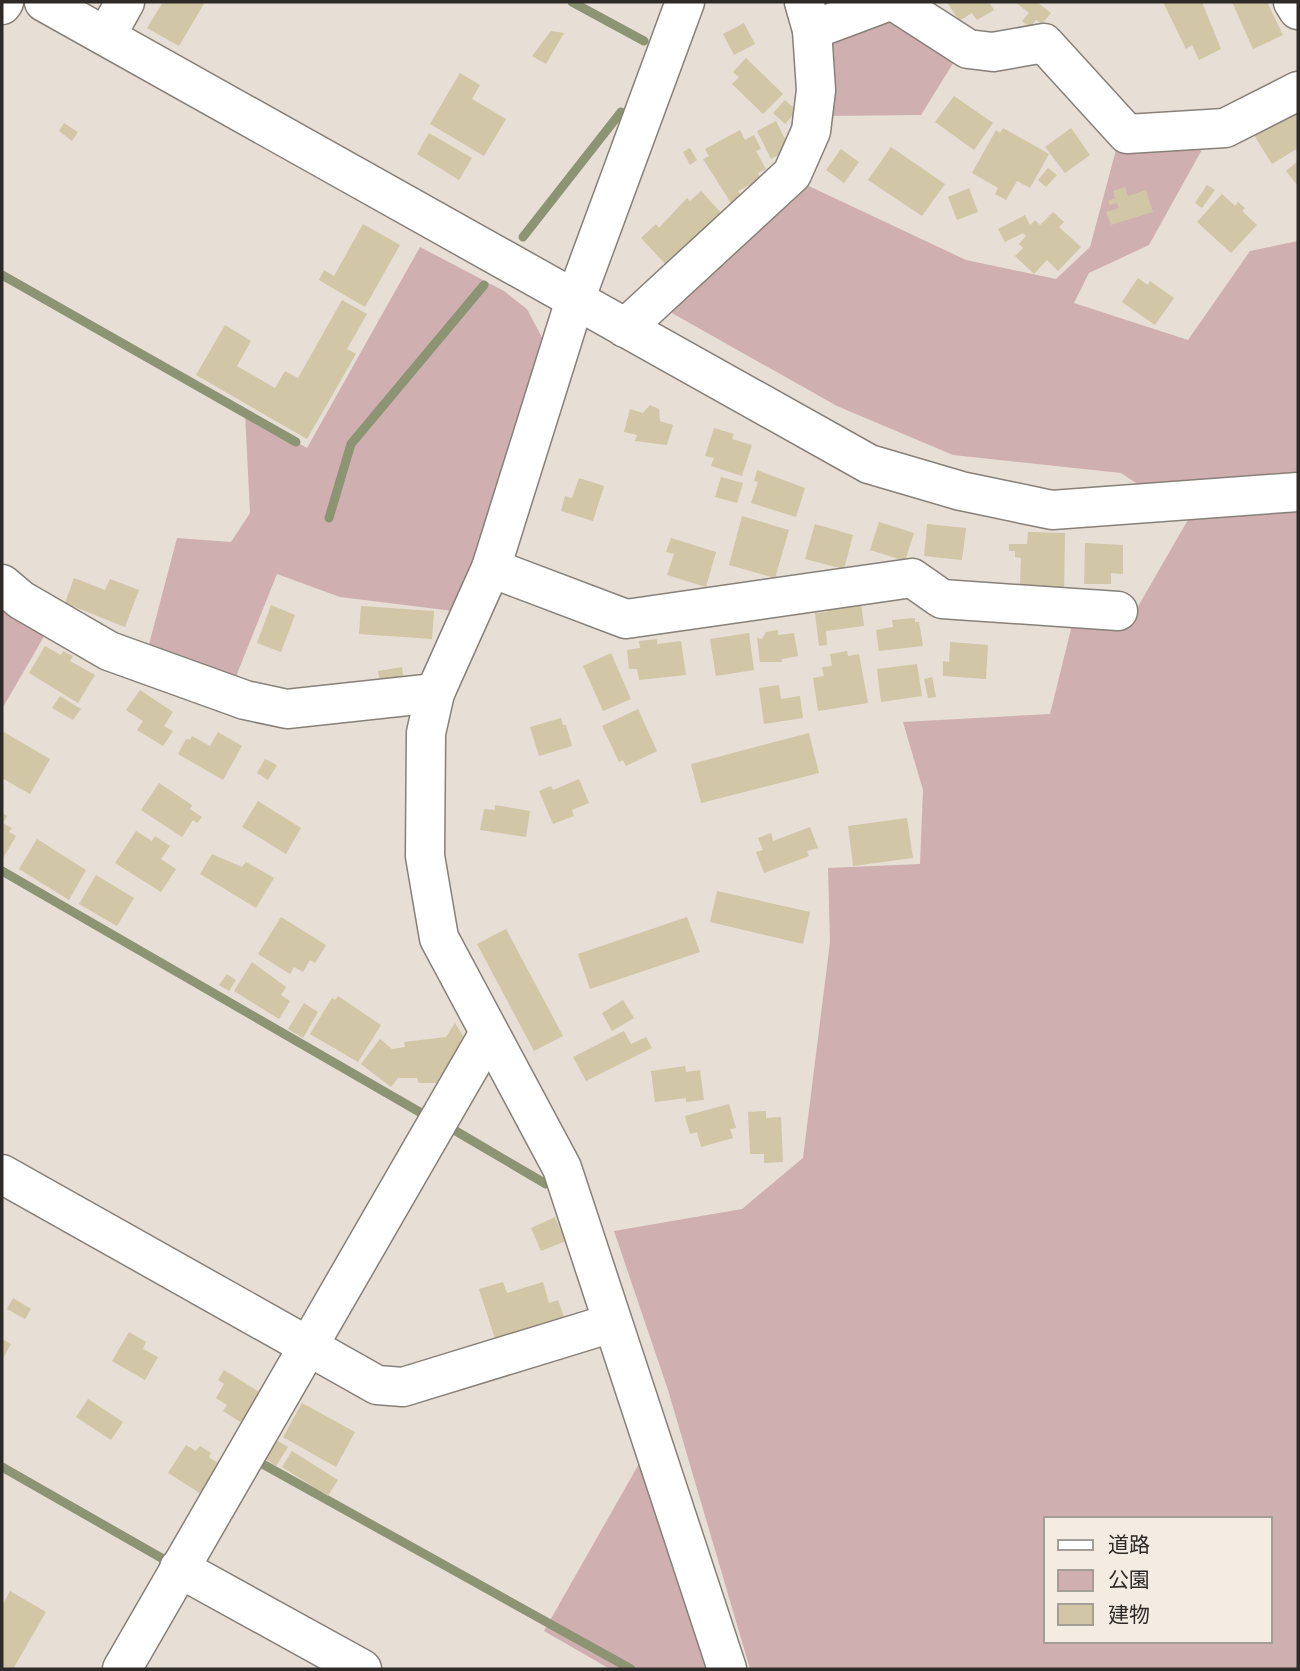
<svg xmlns="http://www.w3.org/2000/svg" width="1300" height="1671" font-family="'Sofia Sans Condensed','Noto Sans JP',sans-serif">
<style>
.green{fill:#d0afb1;fill-rule:evenodd}
.lines{fill:none;stroke-linecap:round;stroke-linejoin:round}
.stream{stroke:#8d9474;stroke-width:9}
.building{fill:#d1c6a5}
.minor-casing{stroke:#878078;stroke-width:41}
.minor{stroke:#fff;stroke-width:38}
</style>
<rect width="100%" height="100%" fill="#e7ded6"/>
<g class="green">
<path d="M889,9L960,52L921,115L823,116L819,33Z"/>
<path d="M1209,137L1149,245L1089,273L1074,303L1188,340L1250,251L1298,241V1669H750L668,1390L614,1231L742,1209L803,1158L830,942L828,868L920,864L923,790L903,722L1050,714L1072,625L1125,629L1189,518L1121,473L953,455L837,406L663,308L796,180L966,260L1056,279L1090,247L1117,146ZM1046,1519H1270V1641H1046Z"/>
<path d="M420,247L504,291L527,309L548,349L492,528L453,611L340,597L277,574L235,679L147,652L177,538L231,542L250,513L245,413L307,448Z"/>
<path d="M2,596L50,626L2,709Z"/>
<path d="M644,1455L714,1669H610L544,1631Z"/>
</g>
<g class="lines">
<g class="stream">
<path d="M572,2L644,41"/>
<path d="M523,237L621,112"/>
<path d="M2,275L296,442"/>
<path d="M329,518L351,444L484,285"/>
<path d="M2,871L430,1118"/>
<path d="M449,1127L546,1184"/>
<path d="M259,1462L631,1669"/>
<path d="M2,1467L172,1564"/>
</g>
</g>
<g class="building">
<path d="M163,2H205L179,46L147,28Z"/>
<path d="M947,2H989L994,10L977,20L972,13L959,21Z"/>
<path d="M1015,2H1037L1051,13L1042,24L1036,20L1030,27L1022,21L1029,13Z"/>
<path d="M1163,2H1202L1221,49L1199,60L1192,45L1186,49Z"/>
<path d="M1232,2H1267L1283,35L1253,49Z"/>
<path d="M744,23L755,44L734,55L723,34Z"/>
<path d="M551,31L564,33L546,64L532,56Z"/>
<path d="M746,58L783,94L763,114L732,84L739,77L733,72Z"/>
<path d="M460,73L480,85L472,99L506,119L484,156L430,124Z"/>
<path d="M954,96L993,123L974,150L935,122Z"/>
<path d="M785,100L797,111L785,124L773,113Z"/>
<path d="M1298,108V148L1272,164L1254,135Z"/>
<path d="M776,121L790,149L771,159L757,131Z"/>
<path d="M64,123L78,132L72,141L59,131Z"/>
<path d="M1003,128L1049,154L1030,188L1017,181L1006,200L995,194L998,188L972,173L996,130L1000,133Z"/>
<path d="M1071,128L1090,155L1065,173L1045,147Z"/>
<path d="M740,130L745,140L754,135L761,149L756,151L766,169L758,173L761,179L738,191L742,197L731,203L703,159L709,156L705,149Z"/>
<path d="M429,133L472,158L459,180L417,154Z"/>
<path d="M891,147L945,184L922,216L868,180Z"/>
<path d="M690,148L697,160L690,165L683,152Z"/>
<path d="M841,149L859,162L844,183L826,170Z"/>
<path d="M1298,161V186L1286,171Z"/>
<path d="M1048,168L1057,175L1046,187L1038,180Z"/>
<path d="M1207,185L1215,190L1202,208L1195,203Z"/>
<path d="M1125,187L1128,196L1146,190L1153,212L1111,225L1106,212L1119,208L1117,203L1110,205L1108,201L1115,198L1113,191Z"/>
<path d="M969,188L978,212L957,220L948,197Z"/>
<path d="M701,191L724,216L668,267L641,238L656,224L659,228L687,198L690,201Z"/>
<path d="M1222,194L1235,206L1238,202L1245,208L1242,211L1257,225L1231,253L1197,222Z"/>
<path d="M1053,212L1064,222L1059,227L1081,247L1058,271L1047,260L1034,274L1015,256L1023,248L1019,244L1026,236L1023,233L1005,242L998,229L1025,215L1030,225L1035,220L1040,225Z"/>
<path d="M363,224L400,245L365,307L319,280L324,270L334,276Z"/>
<path d="M1138,278L1148,285L1150,281L1174,298L1155,325L1122,302Z"/>
<path d="M342,300L367,314L347,349L356,354L307,439L196,375L225,325L251,341L237,366L275,388L285,371L298,378Z"/>
<path d="M650,405L659,409L660,421L673,425L667,445L635,441L637,435L624,432L630,409L643,413Z"/>
<path d="M714,428L734,434L732,439L752,445L742,476L711,466L714,458L705,456Z"/>
<path d="M757,470L805,488L796,517L751,503L758,482L754,481Z"/>
<path d="M721,477L743,483L737,503L715,497Z"/>
<path d="M579,478L604,486L593,521L561,511L565,496L572,498Z"/>
<path d="M742,516L789,530L775,578L729,565Z"/>
<path d="M879,522L914,533L905,561L870,550Z"/>
<path d="M815,524L853,535L844,569L805,559Z"/>
<path d="M927,524L966,528L962,560L924,556Z"/>
<path d="M1028,532L1065,533L1064,589L1020,587L1021,558L1015,557V551H1009V544H1027Z"/>
<path d="M671,538L716,552L706,587L667,575L674,554L666,552Z"/>
<path d="M1085,543L1123,545V574L1111,573V584H1084Z"/>
<path d="M74,578L105,590L110,579L139,590L125,627L65,603Z"/>
<path d="M861,603L864,626L826,631L827,645L819,646L815,613L827,612L826,607Z"/>
<path d="M271,605L295,615L281,652L257,643Z"/>
<path d="M361,606L434,611L432,639L359,634Z"/>
<path d="M915,618V622H919L923,646L879,651L876,630L893,627L892,620Z"/>
<path d="M778,630V635L794,633L798,656L782,659V662H760L757,638L762,639L766,632Z"/>
<path d="M749,633L754,670L716,676L710,639Z"/>
<path d="M657,639V644L681,641L686,675L639,680L637,669H629L627,650L640,648L639,641Z"/>
<path d="M950,642L988,645L986,679L943,676V661L949,662Z"/>
<path d="M45,646L61,655L63,651L73,656L70,661L95,675L78,703L29,673Z"/>
<path d="M847,651L848,656L859,654L868,703L818,711L813,678L824,676L822,667L832,666L830,654Z"/>
<path d="M611,653L631,699L603,711L583,666Z"/>
<path d="M917,664L922,696L881,702L877,669Z"/>
<path d="M402,667L403,677L380,682L378,671Z"/>
<path d="M932,677L936,697L928,698L924,679Z"/>
<path d="M779,685L781,699L800,696L803,718L764,724L759,688Z"/>
<path d="M140,690L173,712L164,726L173,731L163,746L137,730L143,721L126,710Z"/>
<path d="M60,696L81,709L73,720L52,708Z"/>
<path d="M638,709L657,751L626,766L623,760L619,762L602,726Z"/>
<path d="M561,718L563,725H566L572,746L539,756L530,727Z"/>
<path d="M2,731L50,759L30,794L2,778Z"/>
<path d="M218,732L242,746L223,780L178,754L186,739L190,740L192,736L210,746Z"/>
<path d="M809,733L819,773L701,803L691,764Z"/>
<path d="M265,759L277,765L268,780L257,773Z"/>
<path d="M579,779L589,803L572,810L574,816L553,824L539,791L551,786L553,790Z"/>
<path d="M159,783L192,805L190,809L202,817L197,823L193,820L182,837L141,810Z"/>
<path d="M258,801L301,828L286,854L242,827Z"/>
<path d="M495,805L530,811L526,837L480,830L484,809L495,810Z"/>
<path d="M2,813L7,816L3,823L12,828L9,832L16,836L2,860Z"/>
<path d="M907,818L913,858L853,866L848,826Z"/>
<path d="M810,827L818,848L807,851L809,856L764,873L756,852L763,850L758,838L771,833L773,841Z"/>
<path d="M136,831L152,841L155,836L170,846L161,859L176,869L161,892L115,863Z"/>
<path d="M37,839L86,870L69,900L19,869Z"/>
<path d="M212,854L242,867L246,862L274,878L256,908L200,874Z"/>
<path d="M96,875L134,898L117,926L79,904Z"/>
<path d="M717,891L810,912L803,944L710,922Z"/>
<path d="M281,917L326,945L315,963L310,960L303,972L294,967L290,974L258,954Z"/>
<path d="M687,917L700,952L590,989L578,954Z"/>
<path d="M506,929L563,1036L534,1051L477,944Z"/>
<path d="M252,962L286,987L281,995L290,1001L279,1019L234,991Z"/>
<path d="M227,974L236,980L229,991L219,985Z"/>
<path d="M338,996L381,1025L358,1062L310,1034L332,998L335,1000Z"/>
<path d="M623,1000L634,1018L612,1031L602,1013Z"/>
<path d="M304,1003L318,1012L303,1038L288,1029Z"/>
<path d="M455,1023L467,1042L448,1076L439,1077L440,1083H419L417,1078H398L391,1087L361,1064L380,1039L392,1049L405,1047L404,1042L446,1037Z"/>
<path d="M624,1031L631,1044L646,1037L652,1048L586,1081L573,1057Z"/>
<path d="M685,1066L686,1072L700,1070L704,1100L686,1102V1098L655,1102L651,1071Z"/>
<path d="M729,1104L736,1128L730,1129L733,1138L701,1147L697,1132L690,1134L685,1116Z"/>
<path d="M766,1111V1118L781,1117L783,1162L764,1163V1154H750L748,1112Z"/>
<path d="M555,1217L566,1241L541,1251L531,1228Z"/>
<path d="M503,1282L507,1293L543,1282L549,1303L558,1300L565,1320L496,1342L479,1289Z"/>
<path d="M13,1298L31,1309L25,1319L7,1309Z"/>
<path d="M129,1332L146,1342L143,1349L158,1357L145,1380L112,1361Z"/>
<path d="M2,1339L11,1344L2,1360Z"/>
<path d="M224,1370L264,1395L245,1425L223,1411L227,1405L216,1398L224,1384L218,1380Z"/>
<path d="M88,1399L123,1422L111,1440L76,1417Z"/>
<path d="M302,1403L355,1432L336,1467L283,1437Z"/>
<path d="M271,1437L288,1447L276,1466L260,1455Z"/>
<path d="M186,1445L196,1451L200,1446L211,1453L209,1457L224,1467L206,1497L168,1473Z"/>
<path d="M292,1451L338,1480L328,1496L282,1467Z"/>
<path d="M10,1591L46,1612L13,1669H5L2,1667V1606Z"/>
</g>
<g class="lines">
<defs>
<g id="minor">
<path d="M44,2L869,464L961,491L1052,510L1298,492"/>
<path d="M685,2L575,300L491,568L435,693L426,733L425,856L439,938L562,1168L727,1669"/>
<path d="M804,2L812,30L887,2"/>
<path d="M895,2L968,49L993,52L1044,43L1127,134L1225,128L1298,91"/>
<path d="M1293,2L1298,10"/>
<path d="M2,5L4,2"/>
<path d="M106,36L125,2"/>
<path d="M625,328L792,174L811,131L816,90L812,30"/>
<path d="M491,568L626,619L912,578L942,599L1118,611"/>
<path d="M2,584L21,600L109,651L245,700L287,709L435,693"/>
<path d="M2,1174L377,1385L403,1387L612,1323"/>
<path d="M179,1568L362,1669"/>
<path d="M122,1669L489,1033"/>
</g>
</defs>
<use href="#minor" class="minor-casing"/>
<use href="#minor" class="minor"/>
</g>
<rect width="1300" height="1671" fill="none" stroke="#2d2a27" stroke-width="7"/>
<rect x="1044" y="1517" width="228" height="126" fill="#f4ebe3" stroke="#a49e98" stroke-width="2"/>
<rect x="1058" y="1540" width="35" height="10" fill="#ffffff" stroke="#a49e98" stroke-width="2"/>
<text x="1108" y="1552" font-size="21" fill="#2d2a27">道路</text>
<rect x="1058" y="1570" width="35" height="21" fill="#d0afb1" stroke="#a49e98" stroke-width="2"/>
<text x="1108" y="1587" font-size="21" fill="#2d2a27">公園</text>
<rect x="1058" y="1604" width="35" height="21" fill="#d1c6a5" stroke="#a49e98" stroke-width="2"/>
<text x="1108" y="1622" font-size="21" fill="#2d2a27">建物</text>
</svg>
